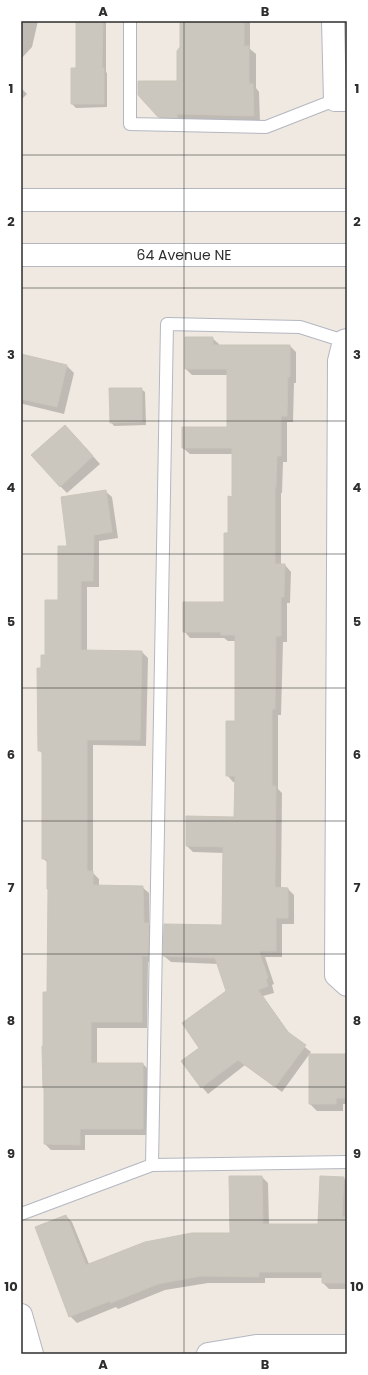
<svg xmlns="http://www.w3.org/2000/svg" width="368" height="1375" font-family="Poppins,sans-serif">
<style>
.shadow{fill:#0003}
.building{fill:#cbc7bf;stroke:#cbc5ba}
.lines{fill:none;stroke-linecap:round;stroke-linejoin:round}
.service-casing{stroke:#b4b7c1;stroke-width:14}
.minor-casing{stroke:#b4b7c1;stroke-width:24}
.tertiary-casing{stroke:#b4b7c1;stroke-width:24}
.secondary-casing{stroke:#b4b7c1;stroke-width:24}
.service{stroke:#fff;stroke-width:12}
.minor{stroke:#fff;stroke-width:22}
.tertiary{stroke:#fff;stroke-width:22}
.secondary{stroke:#fff;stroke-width:22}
.grid{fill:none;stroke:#2e2e2e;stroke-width:1;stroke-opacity:0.55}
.labels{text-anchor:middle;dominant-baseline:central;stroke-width:3.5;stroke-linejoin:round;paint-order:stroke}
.street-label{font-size:14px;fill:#2e2e2e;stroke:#fff}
.neatline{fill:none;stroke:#2e2e2e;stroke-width:1.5}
.grid-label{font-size:13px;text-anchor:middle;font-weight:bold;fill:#2e2e2e}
</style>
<rect width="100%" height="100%" fill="#efe9e1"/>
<g class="shadow">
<path d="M21,21H38L32,47L21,59Z"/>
<path d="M77,21H106V72L107,73V107L76,108L72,104L77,69Z"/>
<path d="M181,21H250V49L256,54V88L259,92L260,122L166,124L138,95L178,82L181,48Z"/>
<path d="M21,88L27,94L21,100Z"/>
<path d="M212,338L219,344V346H290L296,352V383H294L293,422H287V462H283L282,493H281V565H285L291,572L290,603H287V642H283L281,715H278V789L282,793L281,888L288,889L294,895V924H282V957H265L274,984L272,985L274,993L263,996L291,1036L311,1052L282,1092L245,1065L208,1094L202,1087L201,1048L227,991L218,964L171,962L164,956L223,926L224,853L193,852L187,846L235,818L236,782H233L227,775L236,722V641H228L224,638H190L184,631L225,603L233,498V454H190L183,448L228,428V375H192L186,369Z"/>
<path d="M21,355L67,366L74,373L64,414L23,404L21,402Z"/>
<path d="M141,389L145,392L146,425L114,426L111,422Z"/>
<path d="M72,433L100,464L67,493L60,486Z"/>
<path d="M105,491L112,497L118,538L99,541V587H87V651L142,652L148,658L146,746L93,745V873L99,879V886L142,887L149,893V925L155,930L154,962H148L147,1028H97V1064H143L149,1070V1135H85V1150H51L45,1144L49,890L48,889V863L43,858V754L39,750L42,669L46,656L59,601L68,547Z"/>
<path d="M347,1054V1104H343V1111H317L310,1104V1055Z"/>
<path d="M262,1177L268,1183L269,1225H319L344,1178L347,1182V1289H329L323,1283V1278H265V1283H208L165,1290L118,1309L116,1307L77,1323L70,1316L66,1216L72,1222L89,1264L231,1234Z"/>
</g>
<g class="building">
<path d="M76,21H103L102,68H104V104H71V68H76Z"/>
<path d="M180,21H244V46H249V84H253L254,116L177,114V118L158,117L138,95V81H177V51L180,47Z"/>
<path d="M185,337H213V345H290V377H288L287,416H281V456H277L276,487H275V564H285L284,597H281V636H276L275,709H272V786H276L275,887L288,888V918H276V951H259L268,978L266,979L268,986L258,990L288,1032L306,1045L275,1087L238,1060L201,1088L181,1061L199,1048L182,1023L226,991L215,958L163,956L164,924L222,925L223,847L186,846V816L234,817L235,776H226V721H235V635H221V632H183V602H224V533H228V496L232,497V448H182V427H227V369H185Z"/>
<path d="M21,354L67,365L57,407L21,399Z"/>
<path d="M109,388H142V422L110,423Z"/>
<path d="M65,425L93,456L60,487L31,455Z"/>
<path d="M106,490L112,532L94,535L93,581H81V650L142,651L140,740H87V871H93V885L143,886L144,923H149L148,956H142V1022H91V1063H143V1129H80V1145L44,1144V1088H43L42,1046H43V992H47L48,889H47V859H42V751H38L37,668H41V655H45V600H58V546H67L61,497Z"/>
<path d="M309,1054H347V1098H336V1104H309Z"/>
<path d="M229,1176H262L263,1224H318L320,1176L344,1177L342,1217H347V1283H322V1272H259V1277L201,1276L158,1284L111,1303L110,1301L69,1317L35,1227L66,1215L86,1265L145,1242L192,1233H230Z"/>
</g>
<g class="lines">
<defs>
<g id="service">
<path d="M130,21V124L266,127L335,100"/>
<path d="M152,1165L347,1162"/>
<path d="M21,1214L152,1165L167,324L300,327L344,341"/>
</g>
<g id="minor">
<path d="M333,21L335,100H347"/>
<path d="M347,340L344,341L339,361L336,975L347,985"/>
<path d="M21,1315L32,1354"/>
</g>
<path id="tertiary" d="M208,1354L256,1346H347"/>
<g id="secondary">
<path d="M21,200H347"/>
<path id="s1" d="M21,255H347"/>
</g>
</defs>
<use href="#service" class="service-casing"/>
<use href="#minor" class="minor-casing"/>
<use href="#tertiary" class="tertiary-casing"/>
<use href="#secondary" class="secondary-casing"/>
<use href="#service" class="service"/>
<use href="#minor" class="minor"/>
<use href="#tertiary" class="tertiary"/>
<use href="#secondary" class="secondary"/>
</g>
<path class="grid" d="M184,21V1354M21,155H347M21,288H347M21,421H347M21,554H347M21,688H347M21,821H347M21,954H347M21,1087H347M21,1220H347"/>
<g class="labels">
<g class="street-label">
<text stroke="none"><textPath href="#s1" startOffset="163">64 Avenue NE</textPath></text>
</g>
</g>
<rect width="368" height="1375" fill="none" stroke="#ffffff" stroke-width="44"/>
<rect x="22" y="22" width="324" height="1331" class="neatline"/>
<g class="grid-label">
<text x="103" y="16">A</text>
<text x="265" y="16">B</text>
<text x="11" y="93">1</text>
<text x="357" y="93">1</text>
<text x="11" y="226">2</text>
<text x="357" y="226">2</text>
<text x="11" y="359">3</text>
<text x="357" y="359">3</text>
<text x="11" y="492">4</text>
<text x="357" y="492">4</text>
<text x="11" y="626">5</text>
<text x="357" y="626">5</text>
<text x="11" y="759">6</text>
<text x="357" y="759">6</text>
<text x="11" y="892">7</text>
<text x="357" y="892">7</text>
<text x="11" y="1025">8</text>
<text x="357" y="1025">8</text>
<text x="11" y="1158">9</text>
<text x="357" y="1158">9</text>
<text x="11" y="1291">10</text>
<text x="357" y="1291">10</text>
<text x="103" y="1369">A</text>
<text x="265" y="1369">B</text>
</g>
</svg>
